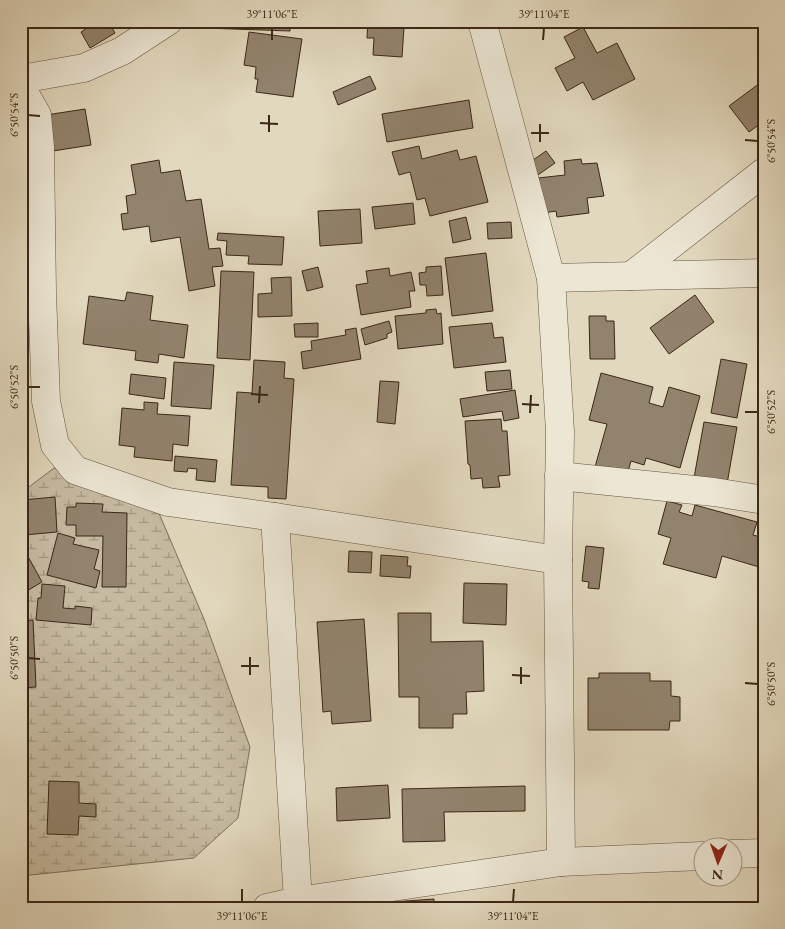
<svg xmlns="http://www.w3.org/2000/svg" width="785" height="929" font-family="'EB Garamond',serif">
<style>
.wetland{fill:url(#wetland-marsh);stroke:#80705c}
.building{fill:#92836d;stroke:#3b2717}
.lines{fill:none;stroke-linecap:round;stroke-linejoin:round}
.minor-casing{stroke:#655340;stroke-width:29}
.minor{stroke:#ece6d4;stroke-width:28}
.ticks{fill:none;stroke:#3b2717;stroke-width:2}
.neatline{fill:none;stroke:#3b2717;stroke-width:2}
.ticks-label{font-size:12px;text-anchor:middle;fill:#3b2717}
</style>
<defs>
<pattern id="wetland-marsh" width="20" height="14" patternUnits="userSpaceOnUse" patternTransform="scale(1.25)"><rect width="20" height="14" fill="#c6baa1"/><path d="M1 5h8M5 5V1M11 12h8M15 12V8" fill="none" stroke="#a29782"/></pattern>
</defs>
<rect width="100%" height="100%" fill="#e2d8bd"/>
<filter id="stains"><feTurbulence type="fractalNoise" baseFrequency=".004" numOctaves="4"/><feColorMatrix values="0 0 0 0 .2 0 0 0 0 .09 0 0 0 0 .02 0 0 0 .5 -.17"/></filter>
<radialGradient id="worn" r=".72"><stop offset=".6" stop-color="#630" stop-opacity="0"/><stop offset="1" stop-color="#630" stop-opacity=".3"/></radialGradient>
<path class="wetland" d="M54,468L121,498L158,511L204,619L250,747L238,818L194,858L21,876V493Z"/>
<g class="building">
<path d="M98,21H108L115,33L90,48L81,32Z"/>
<path d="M204,21H290V31L204,28Z"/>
<path d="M294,21H313L312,28L294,26Z"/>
<path d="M368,21H414V28L404,27L402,57L373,55L374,38H367Z"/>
<path d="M583,27L597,53L617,43L635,79L593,100L583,82L567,91L555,68L575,58L564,37Z"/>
<path d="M249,32L302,39L293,97L256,92L258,79H255L256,67L244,65Z"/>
<path d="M370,76L376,89L338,105L333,92Z"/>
<path d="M764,80V121L749,132L729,106Z"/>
<path d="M469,100L473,128L387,142L382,114Z"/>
<path d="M85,109L91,145L53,151L46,115Z"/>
<path d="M419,146L422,159L457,150L460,160L476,156L488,202L430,216L425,198L417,200L410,172L399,175L392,152Z"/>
<path d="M546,151L555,163L535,177L526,165Z"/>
<path d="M581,159L582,164L597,163L604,196L587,198L589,213L557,217L556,211L543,213L538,178L565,175L564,161Z"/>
<path d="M159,160L161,173L180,170L186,201L201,199L209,249L220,248L223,266L212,267L215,286L189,291L180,237L151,242L149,226L123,230L121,214L128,213L126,196L136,194L131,165Z"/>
<path d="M413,203L415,224L375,229L372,207Z"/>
<path d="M360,209L362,243L320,246L318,211Z"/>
<path d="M466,217L471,239L453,243L449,221Z"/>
<path d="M511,222L512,238L488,239L487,223Z"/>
<path d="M218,233L284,237L282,265L248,264L249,256L226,255L227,241L217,240Z"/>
<path d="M486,253L493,311L452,316L445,258Z"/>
<path d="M441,266L443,295L427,296L426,285H420L419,273L426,272V267Z"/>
<path d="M318,267L323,287L307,291L302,271Z"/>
<path d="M389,268L390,276L411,272L415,291H409L411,307L361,315L356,285L368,283L366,271Z"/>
<path d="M221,271L254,272L250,360L217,358Z"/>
<path d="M291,277L292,316L258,317V294L272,293L271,278Z"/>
<path d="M127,292L153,296L150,320L188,325L184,358L159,354L158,363L135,360L136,351L83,344L89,296L125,301Z"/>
<path d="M695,295L714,322L669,354L650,328Z"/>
<path d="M436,309L437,314L441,313L443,344L398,349L395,316L426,313V310Z"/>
<path d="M589,316H606V321H614L615,359H590Z"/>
<path d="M389,321L392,332L387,334V338L365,345L361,329Z"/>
<path d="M318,323V337H295L294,324Z"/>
<path d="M492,323L494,338L503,337L506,362L454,368L449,327Z"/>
<path d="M356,328L361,359L303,369L301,352L312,350L311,341L346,335L345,330Z"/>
<path d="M721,359L747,364L737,418L711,413Z"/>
<path d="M254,360L285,362L284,378L294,379L286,499L268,498V487L231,485L237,392L252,393Z"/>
<path d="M174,362L214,365L211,409L171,406Z"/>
<path d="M510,370L512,389L487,391L485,372Z"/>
<path d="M601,373L653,387L649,403L663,407L669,387L700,396L680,468L646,458L644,465L631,461L627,475L595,467L607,424L589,420Z"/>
<path d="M131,374L166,378L164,399L129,394Z"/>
<path d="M380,381L399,382L395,424L377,422Z"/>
<path d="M515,390L519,418L504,421L502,411L463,417L460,399Z"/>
<path d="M144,402L158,403L157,414L190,416L188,446L173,444L172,461L134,457L135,447L119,445L122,408L144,410Z"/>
<path d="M501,419L502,431H507L510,475L498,476L500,487L483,488L482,478L471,479L470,465L468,464L465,421Z"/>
<path d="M704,422L737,427L727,484L694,478Z"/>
<path d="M175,456L217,460L215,482L196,480L197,469L188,468L187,472L174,471Z"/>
<path d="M55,497L57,532L24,535L22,500Z"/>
<path d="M667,501L682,505L679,512L692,516L695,505L757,522L753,535L764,538V550L759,567L722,556L716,578L663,564L671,538L658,534Z"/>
<path d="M76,503L103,504L102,512L127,513L126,587H102L103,536H76V525H66L67,507H76Z"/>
<path d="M58,533L75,538L73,544L99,550L94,569L100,571L96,588L47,575Z"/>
<path d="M21,544L42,582L25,592L21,584Z"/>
<path d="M586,546L604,548L599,589L588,588L589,582L582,581Z"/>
<path d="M349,551L372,552L371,573L348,572Z"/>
<path d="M381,555L408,557L407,566H411L410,578L380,576Z"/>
<path d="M464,583L507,584L506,625L463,623Z"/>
<path d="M42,584L65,586L63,608L75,609V606L92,608L91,625L36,620L38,598H41Z"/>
<path d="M398,613H431V642L483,641L484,691L466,692L467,714H453V728H419V697H399Z"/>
<path d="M364,619L371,721L332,724L331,711L323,712L317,622Z"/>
<path d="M33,620L36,687L21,688V621Z"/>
<path d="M599,673H650V681H671V696L680,697V721H670L669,730H588V678H599Z"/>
<path d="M49,781L79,782V803L96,804V817L79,816L78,835L47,834Z"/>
<path d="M388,785L390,818L337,821L336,788Z"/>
<path d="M525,786V811L444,812L445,841L403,842L402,789Z"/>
<path d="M434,899V908H393L392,902Z"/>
</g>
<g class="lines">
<defs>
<g id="minor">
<path d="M482,21L551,278L560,432L558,560L561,862"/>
<path d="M21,79L84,68L122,51L168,21"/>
<path d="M21,87L37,115L40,147L42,293L46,401L55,445L75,470L168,502L275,517L558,560"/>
<path d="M631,276L764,172"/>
<path d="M551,278L764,273"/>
<path d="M559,476L714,492L764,500"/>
<path d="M275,517L298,901"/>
<path d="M732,854L764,853"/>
<path d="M267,908L298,901L561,862L702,856"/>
</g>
</defs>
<use href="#minor" class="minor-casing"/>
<use href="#minor" class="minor"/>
</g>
<path class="ticks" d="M272,40V28M543,40L544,28M28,115L40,116M260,123L278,124M269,132V115M531,133H549M745,140L758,141M540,142V124M28,387H40M251,394L268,395M259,403L260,386M522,404L539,405M745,412H758M530,413L531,395M28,658L40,659M241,666H259M250,675V657M512,675L530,676M745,683L758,684M521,684V667M242,902V889M513,902L514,889"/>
<rect width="785" height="929" fill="none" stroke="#e2d8bd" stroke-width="55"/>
<g transform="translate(718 862) rotate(182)"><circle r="24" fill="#ece6d4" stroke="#a59a88"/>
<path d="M0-4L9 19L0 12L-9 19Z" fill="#8f2418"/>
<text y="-8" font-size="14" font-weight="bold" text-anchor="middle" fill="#3b2717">N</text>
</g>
<rect x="28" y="28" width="730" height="874" class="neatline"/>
<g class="ticks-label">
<text x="272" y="18">39°11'06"E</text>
<text x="544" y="18">39°11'04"E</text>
<text transform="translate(14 115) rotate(-90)" y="4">6°50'54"S</text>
<text transform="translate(771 141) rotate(-90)" y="4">6°50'54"S</text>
<text transform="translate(14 387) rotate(-90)" y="4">6°50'52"S</text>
<text transform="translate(771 412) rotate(-90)" y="4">6°50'52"S</text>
<text transform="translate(14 658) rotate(-90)" y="4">6°50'50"S</text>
<text transform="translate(771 684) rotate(-90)" y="4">6°50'50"S</text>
<text x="242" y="920">39°11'06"E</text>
<text x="513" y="920">39°11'04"E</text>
</g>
<rect width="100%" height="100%" filter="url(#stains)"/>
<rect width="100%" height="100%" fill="url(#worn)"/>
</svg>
